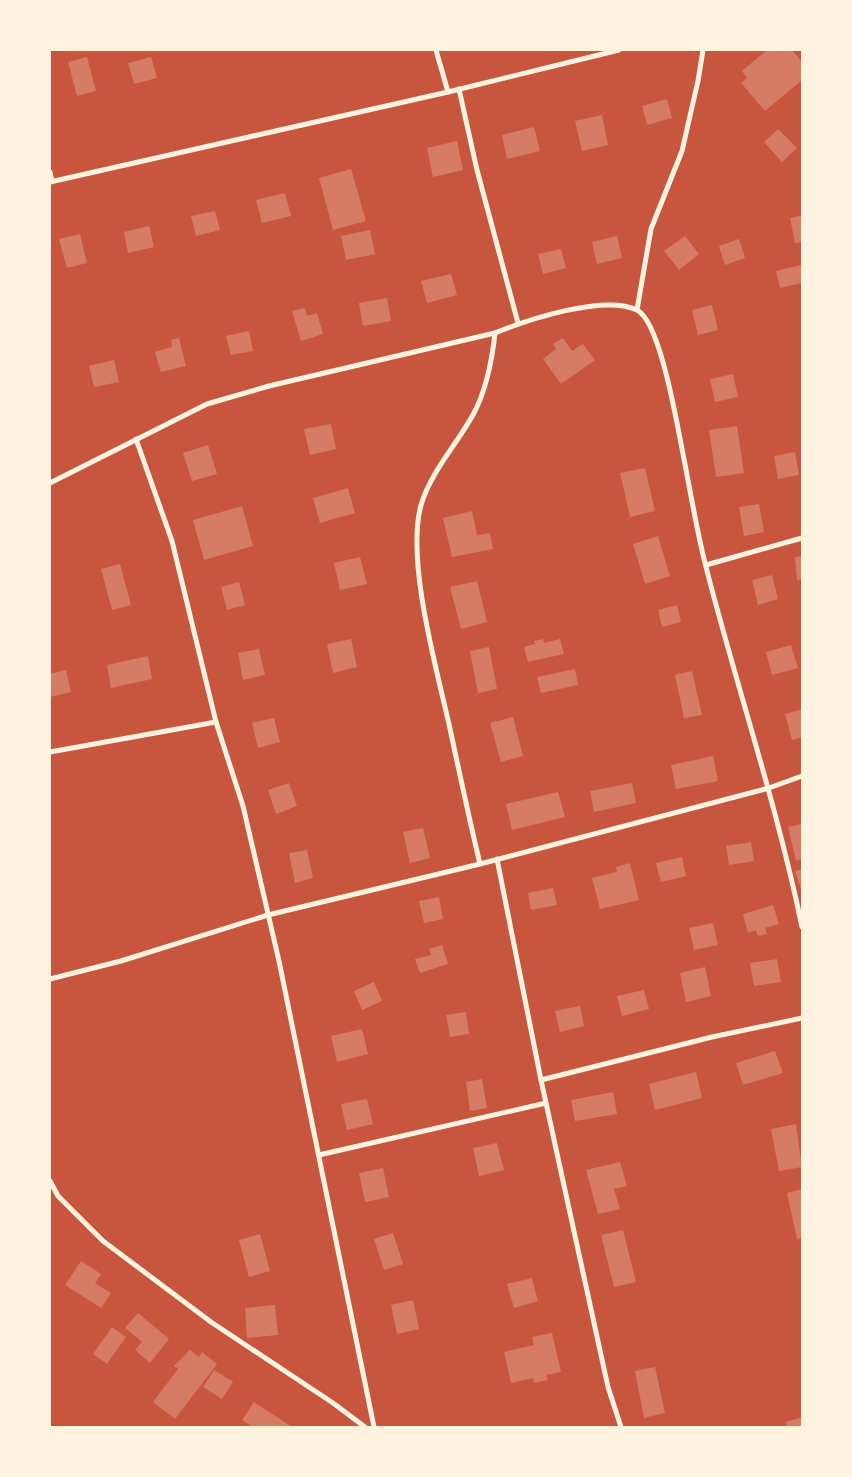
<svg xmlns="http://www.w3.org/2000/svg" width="852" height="1477" font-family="Helvetica,sans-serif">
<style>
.building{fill:#d67c66}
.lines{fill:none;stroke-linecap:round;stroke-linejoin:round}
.minor{stroke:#fff3e0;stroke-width:5}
</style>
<rect width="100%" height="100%" fill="#c8553d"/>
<g class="building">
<path d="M767,50H776L778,52L780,50H792L802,62V80L765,111L741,83L747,78L742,71Z"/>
<path d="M87,57L96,91L77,96L68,62Z"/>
<path d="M151,57L157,78L134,84L128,63Z"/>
<path d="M667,99L672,118L647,125L642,106Z"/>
<path d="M602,115L608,145L582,151L575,121Z"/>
<path d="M534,127L540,151L507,159L502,135Z"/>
<path d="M778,129L797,148L782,162L764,142Z"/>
<path d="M457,141L463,170L433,177L427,148Z"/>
<path d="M351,169L366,221L333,230L319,178Z"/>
<path d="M285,193L291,216L262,223L256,200Z"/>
<path d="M215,211L220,230L196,236L191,216Z"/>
<path d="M802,215V242L795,243L790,218Z"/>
<path d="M149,226L154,247L128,253L124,232Z"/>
<path d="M370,230L375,254L346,260L341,236Z"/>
<path d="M80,234L87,263L67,268L59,239Z"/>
<path d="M617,236L622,258L597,264L592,242Z"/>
<path d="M685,236L699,254L679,270L664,251Z"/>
<path d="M739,239L745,258L725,265L719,246Z"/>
<path d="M561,249L566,268L543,274L538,254Z"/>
<path d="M801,265L802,283L780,288L776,271Z"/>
<path d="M451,274L457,295L427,303L421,281Z"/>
<path d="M387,298L391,321L363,326L359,303Z"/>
<path d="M712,305L718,330L698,335L692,310Z"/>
<path d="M305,308L307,316L317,313L323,334L301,341L292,311Z"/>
<path d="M249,331L253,351L231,355L226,336Z"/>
<path d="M179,338L186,366L161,372L155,352L172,347L171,340Z"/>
<path d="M563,338L572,351L583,344L595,360L561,384L543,359L556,349L553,344Z"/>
<path d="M114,360L119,382L94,387L89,366Z"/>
<path d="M733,374L738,397L715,402L710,379Z"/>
<path d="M331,424L336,449L310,455L304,429Z"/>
<path d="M737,426L744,473L716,477L709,430Z"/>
<path d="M208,445L217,474L192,481L183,453Z"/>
<path d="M795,452L799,475L778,479L774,456Z"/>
<path d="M645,468L655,511L630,517L620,473Z"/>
<path d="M348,488L355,513L320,523L313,498Z"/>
<path d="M759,504L764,532L744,536L739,507Z"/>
<path d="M242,506L253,546L204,560L193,520Z"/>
<path d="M472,511L477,535L490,533L493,549L452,557L443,518Z"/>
<path d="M658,536L670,576L645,584L633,544Z"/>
<path d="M802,556V580H797L795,557Z"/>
<path d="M360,557L367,584L340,590L334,563Z"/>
<path d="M120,564L131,605L112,610L101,569Z"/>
<path d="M772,575L778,599L758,605L752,580Z"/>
<path d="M477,581L487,622L461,629L450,587Z"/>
<path d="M239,582L245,605L227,610L221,587Z"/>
<path d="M677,605L681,622L662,627L658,610Z"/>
<path d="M351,639L357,667L333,673L327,644Z"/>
<path d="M543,639L544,643L560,639L564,654L528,662L524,647L535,644L534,641Z"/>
<path d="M791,645L798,668L772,675L766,652Z"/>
<path d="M489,647L497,689L478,693L470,651Z"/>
<path d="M259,649L265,675L243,680L238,653Z"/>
<path d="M148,656L152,679L111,688L107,665Z"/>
<path d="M575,669L578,685L541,693L537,677Z"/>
<path d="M66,670L71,692L50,697V674Z"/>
<path d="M692,671L702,715L684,718L675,675Z"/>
<path d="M802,709V737L792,740L785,714Z"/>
<path d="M513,717L523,756L501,762L490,723Z"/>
<path d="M274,718L280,742L258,748L252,723Z"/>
<path d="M713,756L718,781L676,789L671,765Z"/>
<path d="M289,783L297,806L276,814L268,790Z"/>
<path d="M632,783L636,803L594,812L590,791Z"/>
<path d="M558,792L565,817L512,830L506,804Z"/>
<path d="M802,824V859L796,861L788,827Z"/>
<path d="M423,828L430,858L410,863L403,832Z"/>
<path d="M751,842L754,861L729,865L726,846Z"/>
<path d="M307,850L313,878L295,883L289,853Z"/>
<path d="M682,857L686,876L661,882L656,863Z"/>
<path d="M630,863L639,900L600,909L592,878L617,872L616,867Z"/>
<path d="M802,869V892L795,871Z"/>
<path d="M553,888L557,905L531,910L528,893Z"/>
<path d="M439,897L443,919L424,923L419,901Z"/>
<path d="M773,905L779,924L765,928L767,934L758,936L756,930L748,933L743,914Z"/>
<path d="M713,923L718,945L694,950L689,928Z"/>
<path d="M442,945L448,964L420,973L415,959L431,955L429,949Z"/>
<path d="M777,959L781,982L754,986L750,963Z"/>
<path d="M705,967L711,996L686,1002L680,973Z"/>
<path d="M374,982L382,1001L362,1010L354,991Z"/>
<path d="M644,990L649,1009L622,1016L617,996Z"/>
<path d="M580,1006L584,1026L560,1032L555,1011Z"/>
<path d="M466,1012L469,1034L450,1037L446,1015Z"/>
<path d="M362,1029L368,1054L337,1062L331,1036Z"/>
<path d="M775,1051L783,1073L743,1085L736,1063Z"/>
<path d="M696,1072L702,1098L655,1110L649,1084Z"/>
<path d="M482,1079L487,1108L470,1111L466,1082Z"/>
<path d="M613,1092L617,1114L575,1121L571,1100Z"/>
<path d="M367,1099L373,1124L347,1130L341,1104Z"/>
<path d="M796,1124L802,1167L779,1171L771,1129Z"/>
<path d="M497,1143L504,1170L479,1176L473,1148Z"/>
<path d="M620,1162L627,1186L614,1189L620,1209L598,1214L586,1170Z"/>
<path d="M383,1168L389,1197L365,1202L359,1173Z"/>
<path d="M802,1189V1238L797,1239L787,1193Z"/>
<path d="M623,1230L636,1282L614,1287L601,1235Z"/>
<path d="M393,1233L403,1264L384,1270L374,1239Z"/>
<path d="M260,1234L270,1271L249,1277L239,1240Z"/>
<path d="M81,1261L101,1274L95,1283L111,1293L101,1308L65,1285Z"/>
<path d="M532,1278L538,1301L514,1308L507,1284Z"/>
<path d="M413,1300L419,1329L397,1334L391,1305Z"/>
<path d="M275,1305L278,1335L247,1338L245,1308Z"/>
<path d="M138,1313L169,1339L150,1363L135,1350L142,1342L125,1328Z"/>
<path d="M112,1327L126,1337L107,1364L93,1354Z"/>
<path d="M552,1333L561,1372L546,1375L548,1380L534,1383L533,1378L511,1383L504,1352L534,1345L532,1337Z"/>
<path d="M190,1350L199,1357L202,1352L217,1364L175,1419L153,1402L178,1369L174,1366Z"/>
<path d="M655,1367L665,1413L644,1418L635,1371Z"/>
<path d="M214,1370L233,1382L222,1399L203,1387Z"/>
<path d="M254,1402L292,1427H253L242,1420Z"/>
<path d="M802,1417V1427H787L786,1422Z"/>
</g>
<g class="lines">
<g class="minor">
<path d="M436,50L448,92"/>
<path d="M459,89L477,170L518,323"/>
<path d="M50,172L52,181"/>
<path d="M50,182L448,92L619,50"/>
<path d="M637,310L651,229L682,151L698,81L703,50"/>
<path d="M136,439L172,541L216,722L243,806L279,961L374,1427"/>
<path d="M50,483L207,404L269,386L495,333C527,320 604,294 637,310C661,322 678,430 684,459C691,495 697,532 706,567C737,688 777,805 802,927"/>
<path d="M706,565L802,538"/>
<path d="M50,752L216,722"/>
<path d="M497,859L541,1080L608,1387L621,1427"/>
<path d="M480,864C469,818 459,771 449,724C436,667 406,560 421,505C431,471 458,443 474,413C487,388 492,361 495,333"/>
<path d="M50,979L121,961L268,915L480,864L769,788L802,776"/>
<path d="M541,1080L712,1037L802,1018"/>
<path d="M319,1155L546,1103"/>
<path d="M50,1181L58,1196L103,1241L211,1322L333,1403L365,1427"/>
</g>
</g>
<rect width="852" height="1477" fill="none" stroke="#fff3e0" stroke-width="102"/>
</svg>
